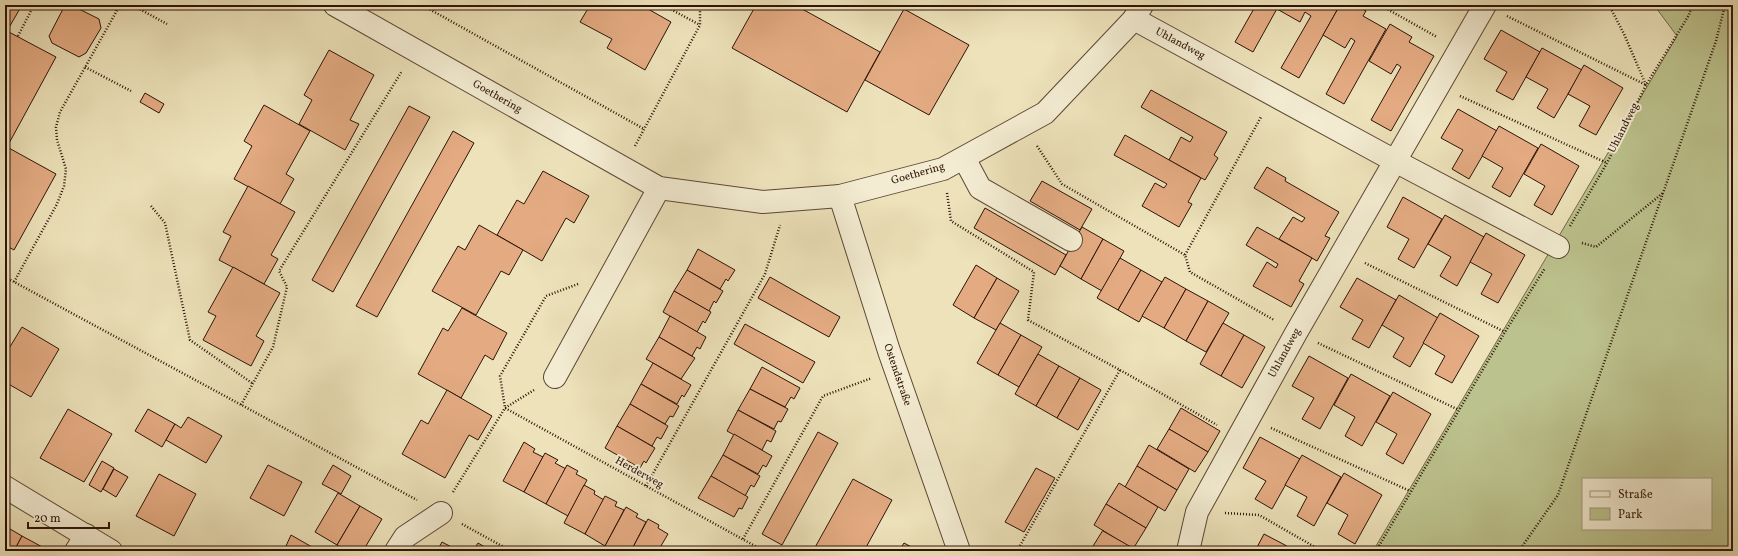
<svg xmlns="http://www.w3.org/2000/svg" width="1738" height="556" font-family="Vollkorn,serif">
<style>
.green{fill:#bcc28d;stroke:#746a4a;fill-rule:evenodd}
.building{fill:#e4ab82;stroke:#2d1307}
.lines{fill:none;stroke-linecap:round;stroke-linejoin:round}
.minor-casing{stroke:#5d4734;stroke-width:24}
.path{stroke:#2d1307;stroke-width:2.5;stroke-dasharray:1 2;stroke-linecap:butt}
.minor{stroke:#f3ecd2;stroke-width:22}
.labels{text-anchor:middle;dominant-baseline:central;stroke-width:4;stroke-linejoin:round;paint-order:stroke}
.street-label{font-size:11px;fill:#2d1307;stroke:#f3ecd2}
</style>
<rect width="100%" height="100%" fill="#ede2ba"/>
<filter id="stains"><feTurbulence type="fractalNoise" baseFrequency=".005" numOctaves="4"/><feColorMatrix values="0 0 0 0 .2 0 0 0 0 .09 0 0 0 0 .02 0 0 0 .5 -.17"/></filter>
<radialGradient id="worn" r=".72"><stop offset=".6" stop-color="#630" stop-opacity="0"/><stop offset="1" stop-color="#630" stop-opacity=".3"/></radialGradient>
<path class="green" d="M1654,5H1733V551H1373L1677,36ZM1583,479H1711V529H1583Z"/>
<g class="building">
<path d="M5,5H22L7,31L56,57L7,147L56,174L14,250L5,245Z"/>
<path d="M590,5H641L671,22L645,70L607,48L612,39L580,22Z"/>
<path d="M756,5H795L880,52L847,112L732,48Z"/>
<path d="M1256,5H1279L1253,52L1235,42Z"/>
<path d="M1279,5H1340L1299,78L1281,68L1311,16L1305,12L1300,22L1277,9Z"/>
<path d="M1340,5H1356L1366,11L1363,16L1386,29L1344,104L1326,94L1355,41L1351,38L1345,48L1323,35Z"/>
<path d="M73,6L99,19L101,28L86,53L79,57L52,43L49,36L64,7Z"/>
<path d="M904,9L969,45L929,115L865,80Z"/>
<path d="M1390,24L1412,37L1409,42L1434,56L1391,131L1371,120L1401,67L1397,64L1391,74L1369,61Z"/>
<path d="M1501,30L1540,52L1513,100L1496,91L1507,72L1484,59Z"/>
<path d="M1542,48L1582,70L1554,118L1537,108L1548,89L1526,77Z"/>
<path d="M329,50L374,75L350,120L359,124L345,150L299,124L312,100L304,95Z"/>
<path d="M1584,65L1623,88L1596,135L1579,126L1590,106L1568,94Z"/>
<path d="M1151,90L1227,132L1214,155L1218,158L1205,180L1169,160L1181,137L1190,142L1193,137L1141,107Z"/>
<path d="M145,93L164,104L159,113L140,102Z"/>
<path d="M264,105L310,131L286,174L294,179L280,204L234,179L252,146L244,141Z"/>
<path d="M409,106L430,117L333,292L312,280Z"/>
<path d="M1458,109L1497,131L1469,179L1452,169L1463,150L1441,138Z"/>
<path d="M1499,126L1538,148L1510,197L1492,187L1503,168L1482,156Z"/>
<path d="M453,131L474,143L377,317L356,306Z"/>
<path d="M1125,135L1201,178L1188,202L1192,204L1179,227L1142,206L1155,183L1164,188L1167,184L1114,155Z"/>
<path d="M1541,144L1579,166L1552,215L1534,205L1545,186L1524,174Z"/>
<path d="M1267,167L1286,178L1285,181L1339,212L1325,236L1330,238L1317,261L1279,239L1293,217L1302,222L1305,218L1254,188Z"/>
<path d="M543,171L589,196L574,223L566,218L542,261L497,235L517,200L524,204Z"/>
<path d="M1042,181L1092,209L1080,230L1030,201Z"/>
<path d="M248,186L295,212L271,255L278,259L264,284L219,260L231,236L223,232Z"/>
<path d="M1403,197L1442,219L1414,268L1398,259L1409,239L1387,227Z"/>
<path d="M985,208L1066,255L1055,275L974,228Z"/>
<path d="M1445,215L1484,237L1457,286L1440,276L1451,257L1428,244Z"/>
<path d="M479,225L523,250L509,275L501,271L476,315L432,291L458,246L465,250Z"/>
<path d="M1082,227L1103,239L1081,279L1060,266Z"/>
<path d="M1257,227L1312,258L1299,281L1304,284L1291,307L1253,286L1267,262L1276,268L1278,264L1246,245Z"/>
<path d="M1486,233L1525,255L1498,303L1481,294L1492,274L1470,262Z"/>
<path d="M1103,239L1124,251L1102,291L1081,279Z"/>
<path d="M698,249L735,270L728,281L726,279L720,289L687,270Z"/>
<path d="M1120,258L1141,270L1118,310L1097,298Z"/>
<path d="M976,265L997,278L974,318L953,305Z"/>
<path d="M233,267L280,293L256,336L264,341L251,366L203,340L216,316L208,312Z"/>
<path d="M687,270L723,291L716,303L714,301L709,311L674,291Z"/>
<path d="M1141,270L1162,282L1139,322L1118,310Z"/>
<path d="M770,277L840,317L829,337L758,298Z"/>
<path d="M1165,277L1186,289L1164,328L1142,316Z"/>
<path d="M997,278L1019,291L996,330L974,318Z"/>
<path d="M1357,278L1396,300L1369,348L1352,339L1363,320L1340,307Z"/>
<path d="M1186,289L1208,301L1186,341L1164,328Z"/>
<path d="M674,291L711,312L705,323L703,321L697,332L663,312Z"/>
<path d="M1399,295L1438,318L1410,367L1393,357L1404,338L1382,325Z"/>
<path d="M1208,301L1229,313L1206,352L1186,341Z"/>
<path d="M462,308L507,333L493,360L485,355L461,398L418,374L443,328L448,331Z"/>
<path d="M1440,313L1479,336L1452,383L1435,374L1445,356L1423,343Z"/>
<path d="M670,316L706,337L700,349L697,347L692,356L659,337Z"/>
<path d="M1000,323L1021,335L998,375L977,363Z"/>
<path d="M1223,323L1244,335L1221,376L1200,364Z"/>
<path d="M745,324L815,362L803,383L734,344Z"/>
<path d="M22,327L59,349L31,397L5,382V355Z"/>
<path d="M1021,335L1042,347L1019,387L998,375Z"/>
<path d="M1244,335L1265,347L1242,388L1221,376Z"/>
<path d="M659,337L695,358L681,379L646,359Z"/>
<path d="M1038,354L1059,366L1036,406L1015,394Z"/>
<path d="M1309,356L1348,378L1320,429L1302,419L1314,398L1292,386Z"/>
<path d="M653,363L691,385L684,397L682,395L677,404L641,384Z"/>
<path d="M1059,366L1080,378L1057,418L1036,406Z"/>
<path d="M762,367L800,388L794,399L791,397L785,407L750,389Z"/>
<path d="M1351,374L1390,396L1362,446L1345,436L1355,417L1334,405Z"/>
<path d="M1080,378L1101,390L1078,430L1057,418Z"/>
<path d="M641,384L679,406L673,417L670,416L665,424L630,404Z"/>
<path d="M750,389L788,409L781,422L778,421L774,429L738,410Z"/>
<path d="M447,390L492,416L478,440L469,435L445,478L402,454L421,420L428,424Z"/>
<path d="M1393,392L1431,414L1403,464L1386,454L1397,434L1376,422Z"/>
<path d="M630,404L668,426L661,439L657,437L652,446L617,426Z"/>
<path d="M1181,408L1220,431L1208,452L1169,429Z"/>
<path d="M68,409L112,434L84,482L40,458Z"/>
<path d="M148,409L175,424L162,447L135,431Z"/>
<path d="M738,410L776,431L771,442L767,440L762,450L727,431Z"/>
<path d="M188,417L222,436L206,463L166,440L175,424L181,428Z"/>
<path d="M617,426L655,448L646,463L644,461L640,468L605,448Z"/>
<path d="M1169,429L1208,452L1195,472L1157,449Z"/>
<path d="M818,432L838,443L782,545L762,534Z"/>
<path d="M734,434L772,456L766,467L763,465L758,474L723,455Z"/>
<path d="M1260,437L1300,459L1272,509L1255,499L1266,481L1243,468Z"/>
<path d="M524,442L535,449L533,452L543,457L524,492L503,481Z"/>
<path d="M1149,445L1189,469L1177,490L1137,466Z"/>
<path d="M545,453L558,460L555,463L566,469L546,504L524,492Z"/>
<path d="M723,455L760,476L754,487L751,485L745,496L711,476Z"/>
<path d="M1302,455L1341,477L1314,526L1297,516L1307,497L1285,485Z"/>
<path d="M102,461L114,468L101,492L89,485Z"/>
<path d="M268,465L302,482L284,516L250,498Z"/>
<path d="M333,465L351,476L341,494L322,484Z"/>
<path d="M567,465L578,471L576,474L587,480L568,516L546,504Z"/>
<path d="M1137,466L1177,490L1165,511L1125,487Z"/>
<path d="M1036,468L1055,478L1024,532L1005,522Z"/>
<path d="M114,469L128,477L116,497L103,489Z"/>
<path d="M1344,473L1382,495L1355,544L1338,534L1348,515L1327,503Z"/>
<path d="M159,474L196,494L174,536L136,516Z"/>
<path d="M711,476L748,497L742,509L739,508L734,517L698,498Z"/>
<path d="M853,479L892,500L864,551H813Z"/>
<path d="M1119,483L1158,507L1146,528L1106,504Z"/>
<path d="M584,485L595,491L594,494L604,500L585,534L564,523Z"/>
<path d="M338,493L360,506L337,545L315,532Z"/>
<path d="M605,496L617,502L615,506L624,510L605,546L585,534Z"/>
<path d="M1106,504L1146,528L1133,549L1094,525Z"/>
<path d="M360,506L382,519L363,551H348L337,545Z"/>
<path d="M626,507L638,514L636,517L646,522L631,551H615L605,546Z"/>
<path d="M648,519L659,525L658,528L668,534L658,551H631Z"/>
<path d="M5,526L22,536L14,551H5Z"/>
<path d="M1103,530V531L1138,551H1090Z"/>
<path d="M1264,534L1285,545L1294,551H1255Z"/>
<path d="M291,535L312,547L310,551H295L286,546Z"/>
<path d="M22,536L46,549L44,551H14Z"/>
<path d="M442,542L459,551H437Z"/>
<path d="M478,543L492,551H473Z"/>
<path d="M904,543L919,551H899Z"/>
</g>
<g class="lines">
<defs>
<g id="minor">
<path d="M335,5L659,188L763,202L840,196L943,169L1045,113L1134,19L1142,5"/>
<path d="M1134,19L1395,161L1558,247"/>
<path d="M964,158L980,188L1071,240"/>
<path d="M840,196L889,351L959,551"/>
<path d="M555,377L659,188"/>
<path d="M5,487L111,551"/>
<path d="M76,551L86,535"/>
<path d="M396,551L405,537L441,513"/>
<path d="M1188,551L1197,512L1296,333L1485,5"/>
</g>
</defs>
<use href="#minor" class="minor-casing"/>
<g class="path">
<path d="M108,5L117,10"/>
<path d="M132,5L167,24"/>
<path d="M422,5L644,129"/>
<path d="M663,5L700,25"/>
<path d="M1380,5L1437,37"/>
<path d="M1609,5L1624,34L1646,85"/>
<path d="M1507,16L1646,85"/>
<path d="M18,36L34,5"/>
<path d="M85,67L131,91"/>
<path d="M1460,96L1607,163"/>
<path d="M635,146L700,25V5"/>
<path d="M1037,146L1062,184L1185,255L1190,272L1274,320"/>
<path d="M947,193L951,221L1034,272L1028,320L1120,370L1017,551"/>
<path d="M151,206L165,223L190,340L252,383"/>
<path d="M1570,226L1607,163L1646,85L1689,15L1692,5"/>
<path d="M1582,243L1596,247L1663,193"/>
<path d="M1185,255L1261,117"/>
<path d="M1365,263L1505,332"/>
<path d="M5,277L417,500"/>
<path d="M14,282L57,204L64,186L66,169L57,140L56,127L60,112L120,5"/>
<path d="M578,284L546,296L500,376L505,408L764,551"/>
<path d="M1318,343L1459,410"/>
<path d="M1120,370L1217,425"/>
<path d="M241,405L273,347L287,287L279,271L402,71"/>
<path d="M1271,428L1410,491"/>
<path d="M646,486L765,274L780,225"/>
<path d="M453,492L505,408L534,390"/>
<path d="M1225,513L1259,515L1322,551"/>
<path d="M462,524L511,551"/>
<path d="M743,539L823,396L872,378"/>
<path d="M1376,551L1505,332L1545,268"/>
<path d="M1519,551L1558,495L1716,41L1725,5"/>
</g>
<use href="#minor" class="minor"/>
</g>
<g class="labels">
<g class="street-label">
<text transform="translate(1180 44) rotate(28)">Uhlandweg</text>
<text transform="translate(497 97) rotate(30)">Goethering</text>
<text transform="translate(1624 128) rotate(-63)">Uhlandweg</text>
<text transform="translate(918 174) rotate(-16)">Goethering</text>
<text transform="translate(1285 353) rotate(-61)">Uhlandweg</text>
<text transform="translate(897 375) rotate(71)">Ostendstraße</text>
<text transform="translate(639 473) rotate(29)">Herderweg</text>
</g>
</g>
<rect width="1738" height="556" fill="none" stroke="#ede2ba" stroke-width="20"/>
<rect x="6" y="6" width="1726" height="544" fill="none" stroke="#2d1307" stroke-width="2"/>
<rect x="10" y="10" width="1718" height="536" fill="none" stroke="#2d1307"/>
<rect x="1582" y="478" width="130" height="52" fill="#f3ecd2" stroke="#a49581"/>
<rect x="1590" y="491" width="20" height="6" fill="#f3ecd2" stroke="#a49581"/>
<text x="1618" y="498" font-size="12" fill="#2d1307">Straße</text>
<rect x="1590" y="508" width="20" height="12" fill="#bcc28d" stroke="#a49581"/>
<text x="1618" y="518" font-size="12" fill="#2d1307">Park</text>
<path d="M28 522v6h81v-6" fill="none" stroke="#2d1307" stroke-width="2"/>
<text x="34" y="522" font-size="12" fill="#2d1307" stroke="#f3ecd2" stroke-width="3" paint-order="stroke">20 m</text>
<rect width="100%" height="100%" filter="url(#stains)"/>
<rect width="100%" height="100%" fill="url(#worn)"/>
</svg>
